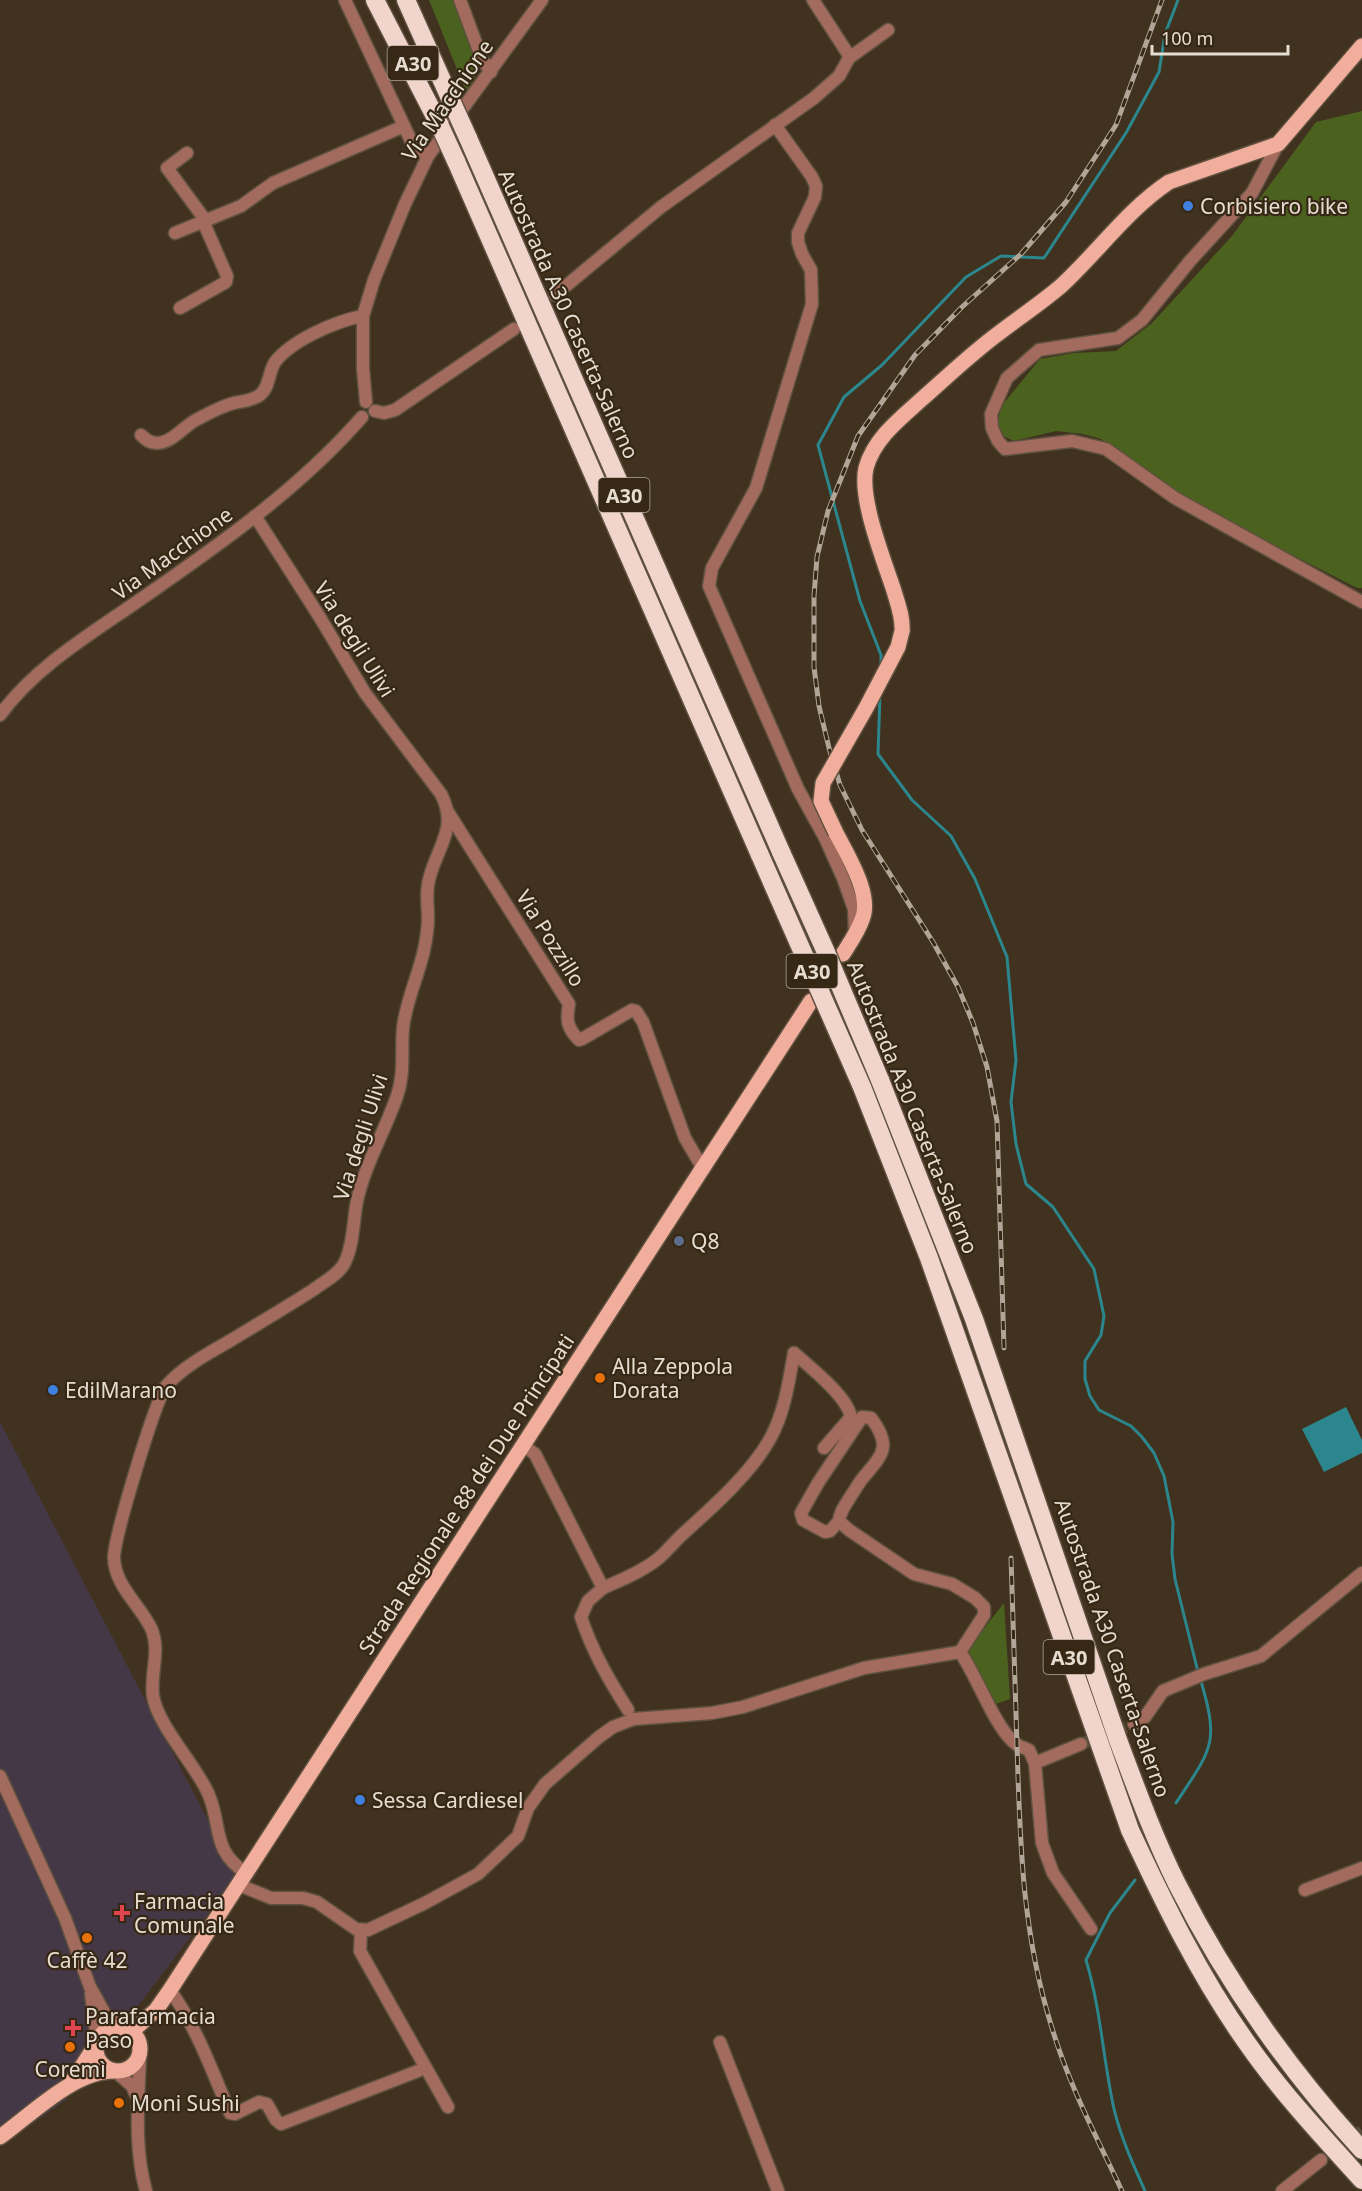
<svg xmlns="http://www.w3.org/2000/svg" width="1362" height="2191" font-family="'Noto Sans',sans-serif">
<style>
.industrial{fill:#453846}
.green{fill:#4b621e}
.water{fill:#2b878d}
.lines{fill:none;stroke-linecap:round;stroke-linejoin:round}
.stream{stroke:#2b878d;stroke-width:3}
.minor-tunnel{stroke:#5a4c3a;stroke-width:12;stroke-dasharray:12 6;stroke-linecap:butt}
.minor-casing{stroke:#5f513f;stroke-width:15}
.major-casing{stroke:#5f513f;stroke-width:18}
.highway-casing{stroke:#5f513f;stroke-width:21}
.minor{stroke:#a26b5d;stroke-width:12}
.major{stroke:#f2ae9c;stroke-width:15}
.highway{stroke:#f1d5cd;stroke-width:18}
.rail-casing{stroke:#b0a596;stroke-width:5}
.rail{stroke:#372815;stroke-width:3;stroke-dasharray:9;stroke-linecap:butt}
.major-bridge-casing{stroke:#5f513f;stroke-width:18;stroke-linecap:butt}
.highway-bridge-casing{stroke:#5f513f;stroke-width:21;stroke-linecap:butt}
.major-bridge{stroke:#f2ae9c;stroke-width:15}
.highway-bridge{stroke:#f1d5cd;stroke-width:18}
.shop-dot{fill:#3f7fe0;stroke:#372815;stroke-width:2}
.service-dot{fill:#5c6f8a;stroke:#372815;stroke-width:2}
.food-dot{fill:#e8710a;stroke:#372815;stroke-width:2}
.health-dot{fill:#e0444e;stroke:#372815;stroke-width:2}
.labels{text-anchor:middle;dominant-baseline:central;stroke-width:4.5;stroke-linejoin:round;paint-order:stroke}
.shield{fill:#372815;stroke:#b2a799;stroke-width:1.5}
.shield-label{font-size:20px;font-weight:bold;fill:#e6ddd1}
.street-label{font-size:21px;fill:#e6ddd1;stroke:#372815}
.poi-label{font-size:21px;fill:#e6ddd1;stroke:#372815;text-anchor:start}
</style>
<rect width="100%" height="100%" fill="#41321f"/>
<path class="industrial" d="M0,1422L237,1876L66,2100L0,2146Z"/>
<g class="green">
<path d="M429,0H454L478,70L467,94Z"/>
<path d="M1362,111V588H1357L1236,526L1144,472L1101,439L1083,434L1056,431L1014,441L1003,436L997,421L1003,404L1040,359L1074,353L1116,351L1152,323L1232,236L1316,122Z"/>
<path d="M1004,1603L1010,1699L996,1704L967,1650Z"/>
</g>
<path class="water" d="M1346,1407L1362,1440V1453L1324,1472L1302,1429Z"/>
<g class="lines">
<g class="stream">
<path d="M881,666V655L860,601L818,445L844,397L882,365L966,277L1001,256L1044,258L1126,133L1159,72L1165,34L1178,0"/>
<path d="M880,694L878,754L912,800L951,836L975,879L1007,957L1016,1060L1011,1102L1016,1144L1026,1184L1053,1207L1094,1269L1104,1316L1101,1335L1085,1361V1379L1090,1396L1099,1410L1131,1426L1142,1437L1154,1453L1164,1476L1173,1522L1172,1554L1175,1579L1198,1672"/>
<path d="M1176,1803C1212,1748 1220,1744 1200,1678"/>
<path d="M1135,1880L1110,1913L1086,1960C1101,2010 1103,2059 1114,2109C1121,2138 1133,2164 1145,2191"/>
</g>
<g class="minor-tunnel">
<path d="M1081,1744L1134,1724"/>
<path d="M1329,2155L1362,2131"/>
</g>
<defs>
<g id="minor">
<path d="M345,0L412,143L428,156"/>
<path d="M460,0L482,59L491,72"/>
<path d="M813,0L850,57"/>
<path d="M775,125L812,177L816,186L815,197L798,233V242L802,254L811,270L812,304L756,488L712,568L709,586L798,789L825,838L843,878L854,909L855,933"/>
<path d="M1278,144L1252,193L1190,261L1142,320L1118,338L1039,350L1007,378L991,414L992,428L998,441L1005,449L1072,441L1106,449L1175,498L1362,602"/>
<path d="M187,153L167,168L206,221"/>
<path d="M175,233L241,206L273,183L404,126"/>
<path d="M555,295L661,207L814,98L839,76L849,58L888,30"/>
<path d="M180,308L226,282L227,276L203,221"/>
<path d="M366,402L363,368V316L374,280L405,204L428,156L542,0"/>
<path d="M375,411L384,413L395,410L514,329"/>
<path d="M141,435C146,440 150,443 157,443C172,443 184,426 196,420C207,414 222,406 234,403C244,401 251,401 260,395C270,387 268,373 275,362C292,340 336,321 363,316"/>
<path d="M0,715C36,666 91,634 141,599C219,545 299,489 362,417"/>
<path d="M448,812L569,1004C566,1020 567,1028 579,1040L582,1039L632,1010L636,1011L643,1022L685,1138L702,1167"/>
<path d="M794,1353C810,1367 847,1396 851,1417L824,1448"/>
<path d="M523,1445L535,1454L603,1588L588,1601L581,1617C592,1651 609,1680 628,1710"/>
<path d="M603,1588C621,1580 643,1571 659,1558C668,1550 676,1540 685,1532C714,1506 753,1471 771,1437C785,1411 789,1380 794,1353"/>
<path d="M960,1652C977,1676 996,1730 1016,1744C1020,1747 1025,1748 1029,1750L1035,1763"/>
<path d="M1134,1724L1145,1717L1163,1691L1204,1674L1261,1656L1362,1573"/>
<path d="M1081,1744L1035,1763L1042,1843L1053,1873L1091,1929"/>
<path d="M0,1776L65,1918L90,1987L105,2014L123,2028"/>
<path d="M247,1874C210,1849 223,1827 208,1793C195,1764 158,1726 153,1696C150,1673 161,1650 151,1628C140,1605 114,1585 114,1557C115,1535 155,1400 167,1385C183,1367 207,1354 228,1342C256,1325 285,1308 313,1290C323,1282 340,1274 345,1262C354,1243 353,1220 357,1201C365,1164 385,1131 397,1096C405,1073 401,1051 403,1028C406,1001 418,977 424,950C426,940 428,929 428,919C428,904 425,891 430,876C439,844 458,827 441,794L365,693L319,616L255,516"/>
<path d="M239,1885L271,1898H303L317,1902L356,1929L368,1930L425,1903L478,1874L518,1836L528,1808L545,1784L599,1737L613,1727L634,1719L712,1713L743,1707L864,1668L960,1652L984,1615V1607L975,1598L952,1584L914,1574L849,1530L839,1521C840,1512 844,1507 849,1499C853,1493 857,1486 862,1479C882,1455 893,1447 871,1418L862,1417L818,1483L801,1513L803,1520L825,1532L830,1531L839,1521"/>
<path d="M1305,1890L1362,1868"/>
<path d="M361,1930L360,1951L448,2107"/>
<path d="M170,1990C197,2028 212,2071 230,2113L235,2114L259,2102L267,2104L276,2120L281,2124L418,2071"/>
<path d="M91,1994L97,2042"/>
<path d="M720,2042L778,2191"/>
<path d="M140,2051C139,2098 133,2145 146,2191"/>
<path d="M115,2071L132,2086L137,2097"/>
<path d="M1282,2191L1321,2160"/>
</g>
<g id="major">
<path d="M902,631C903,617 898,605 894,591C884,560 859,499 866,468C874,438 901,418 923,398C948,376 972,353 999,333C1020,317 1041,303 1061,286C1098,252 1127,210 1169,182L1278,144L1362,46"/>
<path d="M836,833C847,854 871,893 863,917C859,930 850,943 843,954"/>
<circle cx="118" cy="2049" r="22"/>
<path d="M123,2028L138,2026L156,2010L170,1990L811,1001"/>
<path d="M71,2083L97,2043"/>
<path d="M0,2137C32,2114 74,2071 114,2071"/>
</g>
<g id="highway">
<path d="M375,0L440,126"/>
<path d="M406,0L449,96"/>
<path d="M468,138L781,852"/>
<path d="M456,161L760,855"/>
<path d="M880,1080L974,1319L1118,1740C1136,1788 1154,1838 1177,1884C1227,1983 1287,2068 1362,2150"/>
<path d="M862,1087L929,1258L1130,1830C1164,1903 1200,1977 1247,2043C1281,2092 1322,2136 1362,2180"/>
</g>
</defs>
<use href="#minor" class="minor-casing"/>
<use href="#major" class="major-casing"/>
<use href="#highway" class="highway-casing"/>
<use href="#minor" class="minor"/>
<use href="#major" class="major"/>
<use href="#highway" class="highway"/>
<defs>
<g id="rail">
<path d="M1004,1348L997,1121L987,1067L973,1023L958,987L933,942L862,830L840,785L829,748L819,706L814,667V596L817,557L828,511L858,436L915,355L962,307L1021,254L1066,202L1116,125L1162,0"/>
<path d="M1011,1558C1013,1620 1015,1683 1017,1745C1020,1844 1022,1932 1052,2028C1069,2085 1097,2138 1122,2191"/>
</g>
</defs>
<use href="#rail" class="rail-casing"/>
<use href="#rail" class="rail"/>
<defs>
<path id="major-bridge" d="M836,833L821,801L823,783L866,708L898,647L902,631"/>
<g id="highway-bridge">
<path d="M449,96L468,138"/>
<path d="M440,126L456,161"/>
<path d="M781,852L825,950L880,1080"/>
<path d="M760,855L862,1087"/>
</g>
</defs>
<use href="#major-bridge" class="major-bridge-casing"/>
<use href="#highway-bridge" class="highway-bridge-casing"/>
<use href="#major-bridge" class="major-bridge"/>
<use href="#highway-bridge" class="highway-bridge"/>
</g>
<g class="shop-dot">
<circle cx="1188" cy="206" r="6"/>
<circle cx="53" cy="1390" r="6"/>
<circle cx="360" cy="1800" r="6"/>
</g>
<circle class="service-dot" cx="679" cy="1241" r="6"/>
<g class="food-dot">
<circle cx="600" cy="1378" r="6"/>
<circle cx="87" cy="1938" r="6"/>
<circle cx="70" cy="2047" r="6"/>
<circle cx="119" cy="2103" r="6"/>
</g>
<g class="health-dot">
<path d="M119 1904h6v6h6v6h-6v6h-6v-6h-6v-6h6z"/>
<path d="M70 2019h6v6h6v6h-6v6h-6v-6h-6v-6h6z"/>
</g>
<g class="labels">
<g class="shield">
<rect x="387.5" y="46" width="51" height="34" rx="4.5"/>
<rect x="598.5" y="478" width="51" height="34" rx="4.5"/>
<rect x="786.5" y="954" width="51" height="34" rx="4.5"/>
<rect x="1043.5" y="1640" width="51" height="34" rx="4.5"/>
</g>
<g class="shield-label">
<text x="413" y="63">A30</text>
<text x="624" y="495">A30</text>
<text x="812" y="971">A30</text>
<text x="1069" y="1657">A30</text>
</g>
<g class="street-label">
<text transform="translate(447 100) rotate(-55)">Via Macchione</text>
<text transform="translate(569 314) rotate(66)">Autostrada A30 Caserta-Salerno</text>
<text transform="translate(172 553) rotate(-36)">Via Macchione</text>
<text transform="translate(355 639) rotate(58)">Via degli Ulivi</text>
<text transform="translate(551 938) rotate(58)">Via Pozzillo</text>
<text transform="translate(913 1107) rotate(68)">Autostrada A30 Caserta-Salerno</text>
<text transform="translate(360 1137) rotate(-72)">Via degli Ulivi</text>
<text transform="translate(466 1494) rotate(-57)">Strada Regionale 88 dei Due Principati</text>
<text transform="translate(1113 1648) rotate(71)">Autostrada A30 Caserta-Salerno</text>
</g>
<g class="poi-label">
<text x="1200" y="206">Corbisiero bike</text>
<text x="691" y="1241">Q8</text>
<text x="612" y="1366">Alla Zeppola<tspan x="612" dy="24">Dorata</tspan></text>
<text x="65" y="1390">EdilMarano</text>
<text x="372" y="1800">Sessa Cardiesel</text>
<text x="134" y="1901">Farmacia<tspan x="134" dy="24">Comunale</tspan></text>
<text x="87" y="1960" text-anchor="middle">Caffè 42</text>
<text x="85" y="2016">Parafarmacia<tspan x="85" dy="24">Paso</tspan></text>
<text x="70" y="2069" text-anchor="middle">Coremì</text>
<text x="131" y="2103">Moni Sushi</text>
</g>
</g>
<path d="M1152 45v9h136v-9" fill="none" stroke="#e6ddd1" stroke-width="3"/>
<text x="1161" y="45" font-size="18" fill="#e6ddd1" stroke="#372815" stroke-width="4.5" paint-order="stroke">100 m</text>
</svg>
